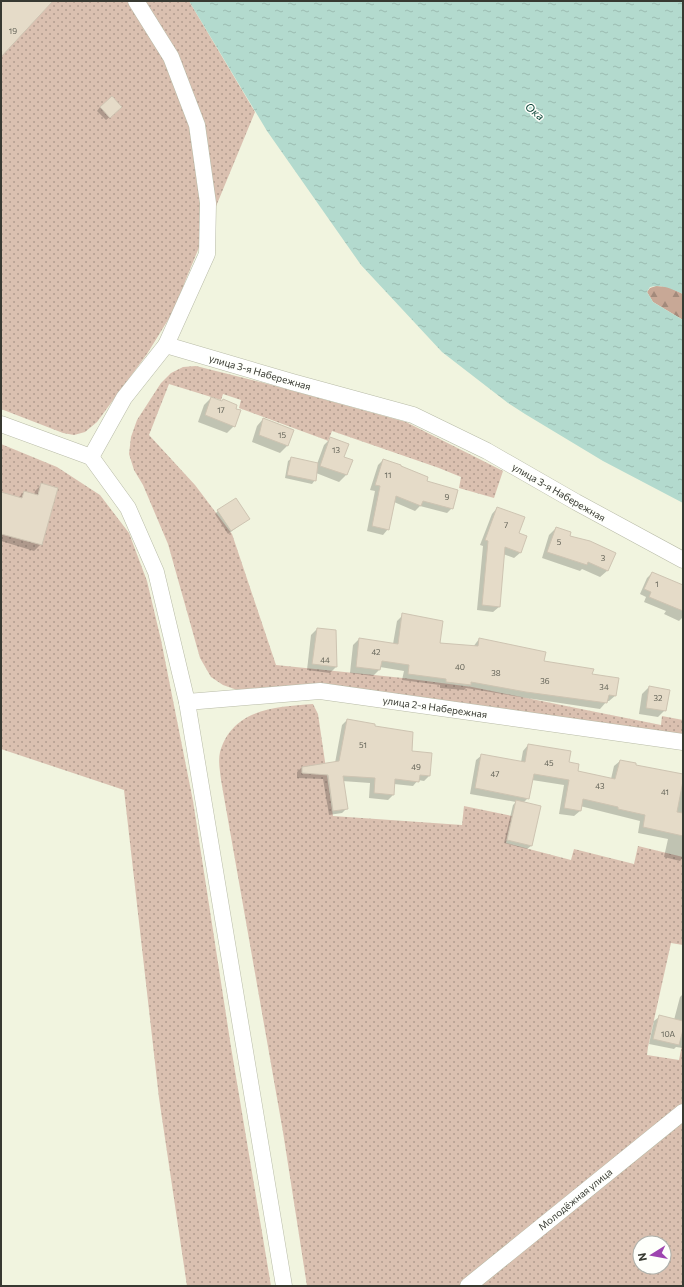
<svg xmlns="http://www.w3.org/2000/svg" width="684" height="1287" font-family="Commissioner,sans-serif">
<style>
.grass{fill:url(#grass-dots);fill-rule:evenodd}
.forest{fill:url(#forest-firs)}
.water{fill:url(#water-ripples)}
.shadow{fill:#0003}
.building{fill:#e5dbc8;stroke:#cec4b2}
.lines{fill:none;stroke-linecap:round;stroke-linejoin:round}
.street-casing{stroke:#b8bba7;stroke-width:17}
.street{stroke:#fff;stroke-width:16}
.labels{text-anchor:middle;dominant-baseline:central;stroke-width:3;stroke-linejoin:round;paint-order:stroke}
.number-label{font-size:8px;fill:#626257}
.street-label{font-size:10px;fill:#373931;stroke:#fefffb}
.water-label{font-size:11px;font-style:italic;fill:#0a4337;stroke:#fefffb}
</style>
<defs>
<pattern id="grass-dots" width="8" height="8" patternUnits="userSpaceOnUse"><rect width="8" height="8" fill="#dac0b0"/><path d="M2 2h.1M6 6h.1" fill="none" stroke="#b29d90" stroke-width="1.8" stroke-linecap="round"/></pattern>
<pattern id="forest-firs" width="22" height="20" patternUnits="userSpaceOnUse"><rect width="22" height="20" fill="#c8a896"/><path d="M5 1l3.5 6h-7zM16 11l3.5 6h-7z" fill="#a38a7b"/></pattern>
<pattern id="water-ripples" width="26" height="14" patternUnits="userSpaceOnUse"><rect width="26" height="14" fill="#b3dace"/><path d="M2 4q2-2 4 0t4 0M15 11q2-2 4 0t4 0" fill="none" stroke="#9bbcb1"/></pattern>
</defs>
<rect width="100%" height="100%" fill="#f1f4df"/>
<g class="grass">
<path d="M1,1H189L255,112L186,279L176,307L147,354L97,422L85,432L74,435L63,433L1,409Z"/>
<path d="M196,366L268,384L406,422L503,471L494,498L459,488L461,477L439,468L332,431L328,441L326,440L239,408L241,400L223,394L221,400L169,384L149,435L195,485L232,534L276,665L403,678L472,687L596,712L661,725L662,716L683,720V738L455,705L240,691L223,685L211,677L200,658L168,544L143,485L134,470L129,454L131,437L137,420L161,383L171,373L183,367Z"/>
<path d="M1,444L57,467L100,495L129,533L147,581L161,640L193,801L231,1047L271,1286H187L159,1098L124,790L1,749Z"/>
<path d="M313,704L318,714L333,816L462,825L464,806L512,816L506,843L571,860L574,849L634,864L638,846L683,857V945L671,943L648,1047L647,1055L679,1060L682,1045H683V1286H307L283,1132L221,780C220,771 218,761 220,752C233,708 276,707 313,704ZM640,1243H664V1267H640Z"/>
</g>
<path class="forest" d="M656,286L669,287L683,294V320L653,302L647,292L650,288Z"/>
<path class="water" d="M189,1H683V294C671,289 663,284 650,287L647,292L653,302L683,320V503L603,461L525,414L508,403L442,352L361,265L267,131Z"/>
<g class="shadow">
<path d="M100,107L118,110L106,120L97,111Z"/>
<path d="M211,398L234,426L227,433L198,422L204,405Z"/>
<path d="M263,419L292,430L287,446L280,453L252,442L257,426Z"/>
<path d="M331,438L343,458L346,475L339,482L316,473L315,480L312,484L285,478L288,461L292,458L317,464L324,445Z"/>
<path d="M383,460L452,508L447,513L420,506L415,511L394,502L388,529L383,535L367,531L375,491L370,490L378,465Z"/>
<path d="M42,484L41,544L34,551L1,541V493L18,498L24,492L34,495L35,491Z"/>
<path d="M497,508L518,533L526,536L520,553L514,558L503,554L499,607L493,612L477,610L483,546L480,545L492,514Z"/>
<path d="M218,511L248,519L228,534L215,514Z"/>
<path d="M556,528L569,537L615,553L607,571L600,577L582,569L580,571L542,558L549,535Z"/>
<path d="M652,573L683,586V617L679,621L664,614L666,611L644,602L646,597L640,594L647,578Z"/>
<path d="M403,615L439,643L473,647L479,639L543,662L591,675L616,695L609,701H607L600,709L520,697L466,688L464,690L440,688V685L402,680L404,671L380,667L379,670L373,676L350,673L353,645L359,639L393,644L397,621Z"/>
<path d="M317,629L335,631L336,667L330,673L307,670L311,635Z"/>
<path d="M649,687L665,710L658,717L639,714L642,694Z"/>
<path d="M347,720L374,727L411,752L429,776L424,781L418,780L413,786L394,784L393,795L388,800L369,798L370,783L342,781L347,808L342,813L329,815L323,779L297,778V772L302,767L335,763L342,725Z"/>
<path d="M528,745L568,763L577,771L611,779L614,766L620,761L635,766L683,775V857L680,861L664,857L668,839L638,833L640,821L580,806V811L574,816L559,814L564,785L532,780L528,798L523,803L531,846L527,849L504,843L513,805L516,802L470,794L476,760L482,755L521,762L523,751Z"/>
<path d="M683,994V1048L676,1047L674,1049L649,1044L654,1021L659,1017L674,1020L680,997Z"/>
</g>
<g class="building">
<path d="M1,1H53L1,57Z"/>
<path d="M112,96L122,107L110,118L100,107Z"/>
<path d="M211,397L222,401L223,399L237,405L236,409L241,410L235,427L205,415Z"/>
<path d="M263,418L294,430L288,446L259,435Z"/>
<path d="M330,437L349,444L344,457L353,460L347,475L320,466Z"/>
<path d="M291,457L318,463L316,481L287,475Z"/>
<path d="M383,459L401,465V466L428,477L427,481L458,490L453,509L423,501L421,506L396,496L389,530L372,526L380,486L375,485Z"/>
<path d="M41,483L58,488L42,545L1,534V492L22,498L24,491L38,495Z"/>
<path d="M236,498L250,519L231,531L217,510Z"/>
<path d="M497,507L525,517L519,533L527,536L521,553L505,547L500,607L482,605L488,541L485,540Z"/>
<path d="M556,527L571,532L570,536L590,541L616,553L608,571L588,562L587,565L547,552Z"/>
<path d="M652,572L683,585V611L649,597L651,592L644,589Z"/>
<path d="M402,613L443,621L440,643L478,646L479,638L546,652L544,661L594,669L592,674L619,678L616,696L609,695L607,703L526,692L471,682V685L446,682V679L408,674L409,665L382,661L380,670L356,667L359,638L398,644Z"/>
<path d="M317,628L336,630L337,667L312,664Z"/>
<path d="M649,686L670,690L666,711L646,708Z"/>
<path d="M347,719L375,724V726L413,732L412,751L432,753L430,776L420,775L419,782L395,779L394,795L374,793L375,778L343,776L348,809L333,811L328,775L302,773V767L339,761Z"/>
<path d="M528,744L571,751L569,762L579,764L578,771L615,779L620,760L636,763V765L683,774V781L677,812L683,813V836L643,827L645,815L618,809V807L583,799L581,811L564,808L569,780L534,774L529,799L475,788L481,754L525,762Z"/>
<path d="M516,800L541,806L532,846L507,840Z"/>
<path d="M659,1015L683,1021V1030L679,1045L653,1039Z"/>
</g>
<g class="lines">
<defs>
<g id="street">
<path d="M166,345L292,382L413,415L487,451L576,502L683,560"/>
<path d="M1,424L91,457"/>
<path d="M91,457L128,508L156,572L187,702L284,1286"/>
<path d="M91,457L124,398L166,345L207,254L208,203L197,125L171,57L136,1"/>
<path d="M187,702L320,691L683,742"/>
<path d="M468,1286L683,1112"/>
</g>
</defs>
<use href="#street" class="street-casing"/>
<use href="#street" class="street"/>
</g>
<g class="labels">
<g class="number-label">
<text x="13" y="31">19</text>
<text x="221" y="410">17</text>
<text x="282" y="435">15</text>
<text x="336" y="450">13</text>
<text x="388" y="475">11</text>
<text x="447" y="497">9</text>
<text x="506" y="525">7</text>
<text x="559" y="542">5</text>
<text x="603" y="558">3</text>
<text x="657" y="584">1</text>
<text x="376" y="652">42</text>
<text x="325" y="660">44</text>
<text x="460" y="667">40</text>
<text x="496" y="673">38</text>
<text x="545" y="681">36</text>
<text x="604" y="687">34</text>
<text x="658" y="698">32</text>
<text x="363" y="745">51</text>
<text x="549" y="763">45</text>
<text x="416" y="767">49</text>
<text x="495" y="774">47</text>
<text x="600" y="786">43</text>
<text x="665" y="792">41</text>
<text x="668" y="1034">10А</text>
</g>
<g class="street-label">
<text transform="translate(260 372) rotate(16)">улица 3-я Набережная</text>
<text transform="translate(559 492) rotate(30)">улица 3-я Набережная</text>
<text transform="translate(435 707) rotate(8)">улица 2-я Набережная</text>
<text transform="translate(575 1199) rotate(-39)">Молодёжная улица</text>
</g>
<g class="water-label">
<text transform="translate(535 111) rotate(39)">Ока</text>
</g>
</g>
<rect width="684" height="1287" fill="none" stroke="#373931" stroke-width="4"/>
<g transform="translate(652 1255) rotate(259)"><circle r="19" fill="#fefffb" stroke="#aeb0aa"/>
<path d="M0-3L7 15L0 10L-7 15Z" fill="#9e45b0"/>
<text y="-6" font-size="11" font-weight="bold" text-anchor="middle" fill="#373931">N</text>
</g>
</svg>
